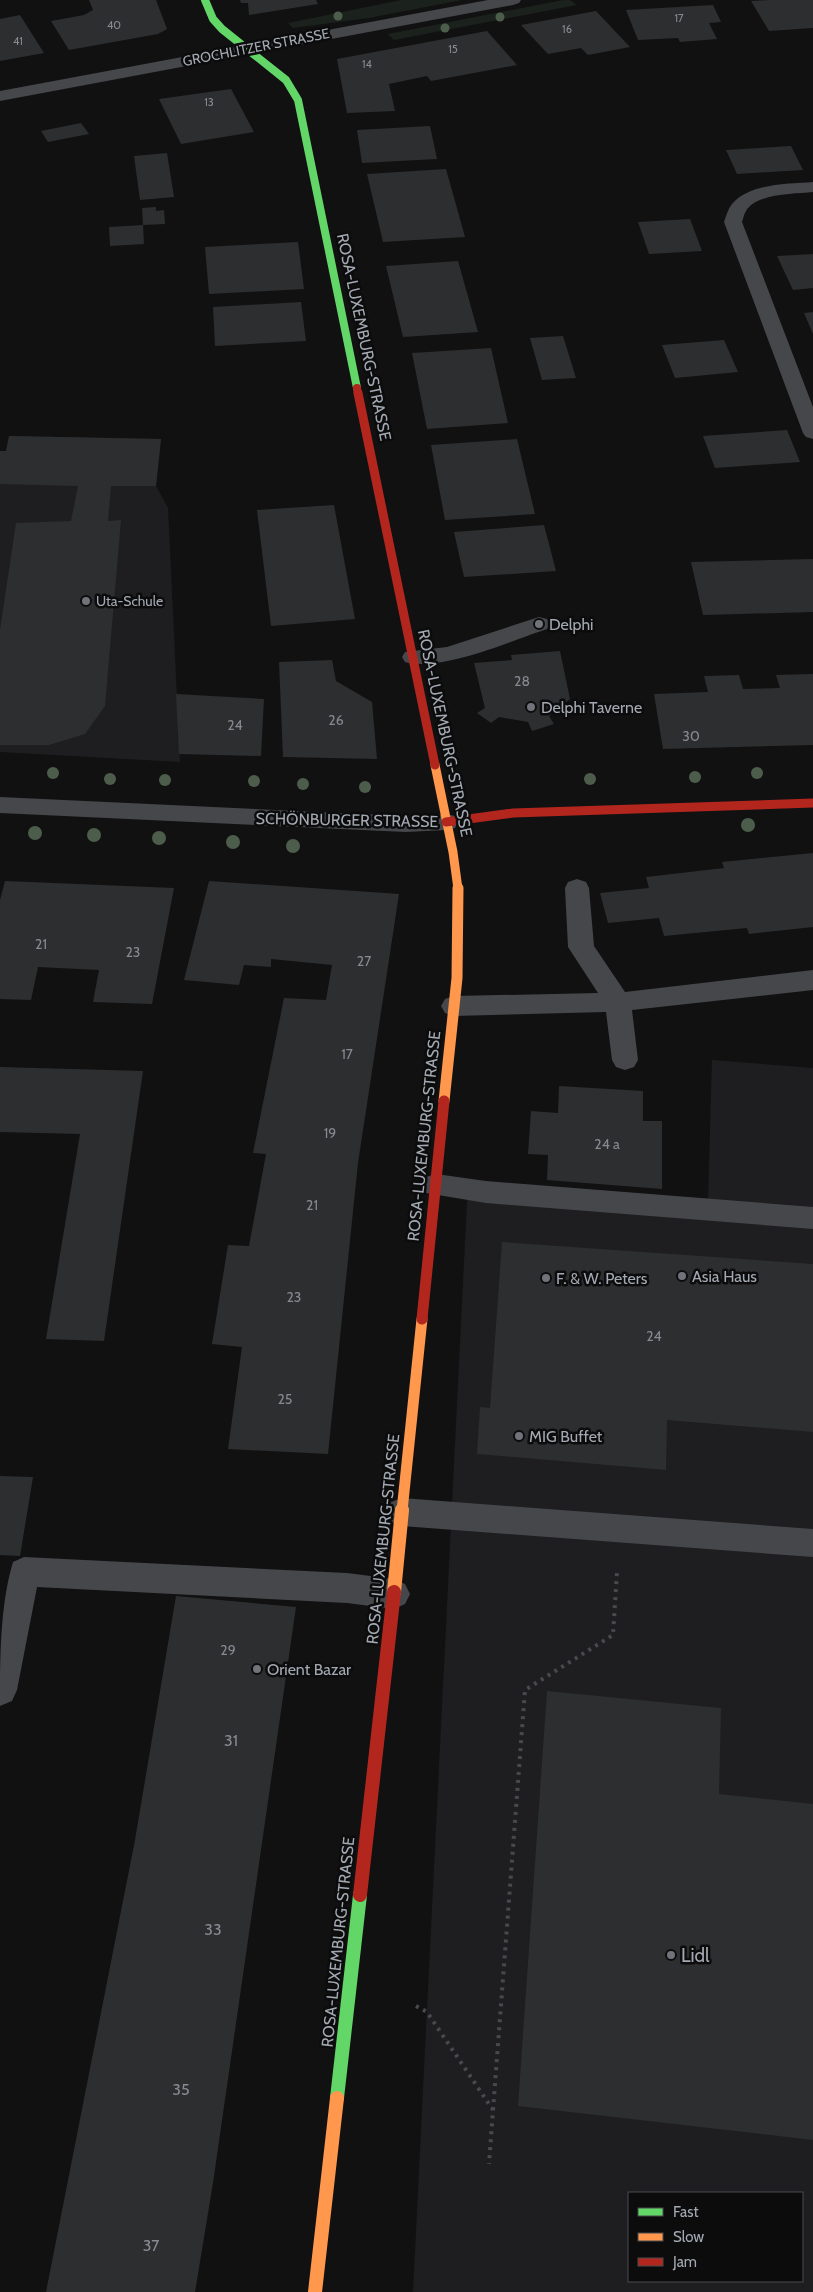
<svg xmlns="http://www.w3.org/2000/svg" width="813" height="2292" font-family="Cabin,sans-serif">
<style>
.built{fill:#1e1e20;fill-rule:evenodd}
.green{fill:#1b211c}
.building{fill:#2d2e2f}
.lines{fill:none;stroke-linecap:round;stroke-linejoin:round}
.path{stroke:#47494c;stroke-width:4;stroke-dasharray:3 5;stroke-linecap:butt}
.lane{fill:#46474a;fill-rule:evenodd}
.street{fill:#46474a;fill-rule:evenodd}
.fast-far1{stroke:#63d668;stroke-width:8}
.fast{stroke:#63d668;stroke-width:14}
.slow-far2{stroke:#ff974d;stroke-width:9}
.slow-far1{stroke:#ff974d;stroke-width:11}
.slow{stroke:#ff974d;stroke-width:14}
.jam-far3{stroke:#b3261e;stroke-width:8}
.jam-far2{stroke:#b3261e;stroke-width:9}
.jam-far1{stroke:#b3261e;stroke-width:11}
.jam{stroke:#b3261e;stroke-width:14}
.tree{fill:#4c5d4c}
.poi-dot{fill:#70747a;stroke:#0c0c0d;stroke-width:2}
.labels{text-anchor:middle;dominant-baseline:central;stroke-width:5;stroke-linejoin:round;paint-order:stroke}
.far-number-label{font-size:11px;fill:#868a91}
.far-street-label{font-size:14px;fill:#a3a9b2;stroke:#0c0c0d}
.far-poi-label{font-size:14px;fill:#a3a9b2;stroke:#0c0c0d;text-anchor:start}
.number-label{font-size:14px;fill:#868a91}
.street-label{font-size:16px;fill:#a3a9b2;stroke:#0c0c0d}
.poi-label{font-size:16px;fill:#a3a9b2;stroke:#0c0c0d;text-anchor:start}
.near-number-label{font-size:16px;fill:#868a91}
.near-poi-label{font-size:19px;fill:#a3a9b2;stroke:#0c0c0d;text-anchor:start}
</style>
<rect width="100%" height="100%" fill="#111112"/>
<g class="built">
<path d="M9,436L161,439L156,486L168,508L180,762L0,752V451H6Z"/>
<path d="M712,1060L813,1068V2292H413L468,1182L708,1199ZM629,2193H802V2281H629Z"/>
</g>
<g class="green">
<path d="M401,0H462L369,18L293,28L288,23Z"/>
<path d="M563,0H570L577,5L394,40L388,34Z"/>
</g>
<g class="building">
<path d="M89,0H156L167,29L158,34L69,50L51,21L84,15L93,10Z"/>
<path d="M240,0H316L318,4L249,15L248,3H241Z"/>
<path d="M769,0H813V28L769,31L751,1Z"/>
<path d="M713,5L721,22L709,23L717,39L680,42L678,38L638,40L626,10Z"/>
<path d="M596,11L630,47L588,55L581,48L548,54L521,25Z"/>
<path d="M20,15L44,53L0,61V19Z"/>
<path d="M487,31L517,65L431,81L427,76L389,84L395,111L347,113L337,59Z"/>
<path d="M231,89L254,132L181,144L159,99Z"/>
<path d="M81,123L89,134L48,142L41,131Z"/>
<path d="M430,126L437,159L362,163L357,130Z"/>
<path d="M791,146L803,170L737,174L726,150Z"/>
<path d="M167,153L174,197L140,200L134,156Z"/>
<path d="M446,169L465,237L383,242L367,174Z"/>
<path d="M156,207V211L164,210L165,224L143,225L142,208Z"/>
<path d="M690,219L702,251L649,254L638,222Z"/>
<path d="M143,225L144,244L110,246L109,227Z"/>
<path d="M298,242L304,289L209,294L205,247Z"/>
<path d="M813,254V288L793,290L777,256Z"/>
<path d="M458,261L478,332L403,337L386,266Z"/>
<path d="M301,302L306,341L215,346L213,307Z"/>
<path d="M813,312V334L804,313Z"/>
<path d="M563,336L576,378L542,380L530,338Z"/>
<path d="M724,340L738,372L675,378L662,345Z"/>
<path d="M491,348L508,423L427,429L412,353Z"/>
<path d="M787,430L800,462L715,468L703,436Z"/>
<path d="M9,436L161,439L156,486H111L108,521L121,520L105,706L85,734L49,745H0V630L16,523L71,521L78,486L0,484V451H6Z"/>
<path d="M517,439L535,514L445,520L431,445Z"/>
<path d="M334,505L355,619L271,626L257,510Z"/>
<path d="M544,525L556,571L464,577L454,532Z"/>
<path d="M813,559V612L703,615L691,562Z"/>
<path d="M560,651L570,699L549,716L554,724L532,731L528,722L499,717L491,723L477,713L485,708L474,663L512,660L511,655Z"/>
<path d="M332,660L336,681L372,702L377,759L283,757L279,662Z"/>
<path d="M813,674V745L663,749L654,694L708,692L704,676L739,675L743,689L780,688L776,675Z"/>
<path d="M176,694L264,699L261,756L179,754Z"/>
<path d="M813,853V927L749,934L747,928L664,936L659,918L608,923L600,893L649,888L646,877L724,868L722,862Z"/>
<path d="M5,881L174,888L152,1004L93,1002L99,970L38,967L31,1000L0,999V900Z"/>
<path d="M209,881L399,894L358,1163L328,1454L228,1449L242,1347L212,1344L228,1245L249,1246L266,1154L253,1153L284,998L326,1000L332,965L271,959V967L244,965L239,985L184,980Z"/>
<path d="M0,1067L143,1071L104,1341L46,1339L80,1134L0,1132Z"/>
<path d="M559,1086L643,1091V1121H662V1189L547,1180L548,1155L528,1154L531,1111L558,1113Z"/>
<path d="M502,1242L813,1264V1432L667,1420L666,1470L477,1454L480,1407L490,1408Z"/>
<path d="M0,1476L33,1477L20,1556L0,1555Z"/>
<path d="M176,1596L296,1607L213,2183L195,2292H46L135,1840Z"/>
<path d="M547,1691L721,1708L719,1794L813,1804V2140L518,2106Z"/>
</g>
<g class="lines">
<g class="path">
<path d="M416,2006L427,2012L493,2110L489,2164"/>
<path d="M493,2110L525,1690L613,1635L617,1572"/>
</g>
<g class="lane">
<path d="M539,617L547,619L550,624L547,629C510,641 442,672 405,662L402,657L405,652L447,647Z"/>
<path d="M577,879L586,882L589,888L594,946L625,992L813,970V990L632,1010L638,1060L634,1067L625,1070L616,1067L612,1060L606,1012L454,1016L445,1013L441,1006L445,999L454,996L598,993L568,947L565,888L568,882Z"/>
<path d="M436,1174L486,1181L813,1207V1229L486,1203L426,1193L422,1185L426,1177Z"/>
<path d="M402,1498L813,1529V1557L402,1526L391,1522L386,1512L391,1502Z"/>
<path d="M24,1557L347,1573L394,1579L405,1584L410,1594L405,1604L394,1609L347,1603L37,1587L17,1690L12,1701L0,1706C0,1659 0,1605 13,1562Z"/>
</g>
<g class="street">
<path d="M488,0H521L519,3L513,5L0,101V91Z"/>
<path d="M813,182V192C795,194 756,193 746,211C744,214 743,219 742,222L813,407V439L806,437L803,433L724,222C726,216 728,209 732,204C750,183 788,184 813,182Z"/>
<path d="M0,797L406,816L446,814L455,816L458,822L455,828L446,830L406,832L0,813Z"/>
</g>
<path class="fast-far1" d="M205,0L213,19L222,29L286,80L298,100L357,388"/>
<path class="fast" d="M337,2098L360,1895"/>
<path class="slow-far2" d="M435,765L453,852L458,889"/>
<g class="slow-far1">
<path d="M444,1101L457,978L458,888"/>
<path d="M402,1511L422,1319"/>
</g>
<g class="slow">
<path d="M394,1592L402,1510"/>
<path d="M315,2292L337,2098"/>
</g>
<path class="jam-far3" d="M357,388L358,394"/>
<g class="jam-far2">
<path d="M358,393L435,765"/>
<path d="M446,822L513,813L813,803"/>
</g>
<path class="jam-far1" d="M422,1319L444,1101"/>
<path class="jam" d="M360,1895L394,1592"/>
</g>
<g class="tree">
<circle cx="338" cy="16" r="4.5"/>
<circle cx="500" cy="17" r="4.5"/>
<circle cx="445" cy="28" r="4.5"/>
<circle cx="53" cy="773" r="6"/>
<circle cx="757" cy="773" r="6"/>
<circle cx="695" cy="777" r="6"/>
<circle cx="110" cy="779" r="6"/>
<circle cx="590" cy="779" r="6"/>
<circle cx="165" cy="780" r="6"/>
<circle cx="254" cy="781" r="6"/>
<circle cx="303" cy="784" r="6"/>
<circle cx="365" cy="787" r="6"/>
<circle cx="748" cy="825" r="7"/>
<circle cx="35" cy="833" r="7"/>
<circle cx="94" cy="835" r="7"/>
<circle cx="159" cy="838" r="7"/>
<circle cx="233" cy="842" r="7"/>
<circle cx="293" cy="846" r="7"/>
</g>
<g class="poi-dot">
<circle cx="86" cy="601" r="5"/>
<circle cx="539" cy="624" r="5"/>
<circle cx="531" cy="707" r="5"/>
<circle cx="682" cy="1276" r="5"/>
<circle cx="546" cy="1278" r="5"/>
<circle cx="519" cy="1436" r="5"/>
<circle cx="257" cy="1669" r="5"/>
<circle cx="671" cy="1955" r="5"/>
</g>
<g class="labels">
<g class="far-number-label">
<text x="679" y="18">17</text>
<text x="114" y="25">40</text>
<text x="567" y="29">16</text>
<text x="18" y="41">41</text>
<text x="453" y="49">15</text>
<text x="367" y="64">14</text>
<text x="209" y="102">13</text>
</g>
<g class="far-street-label">
<text transform="translate(256 47) rotate(-11)">GROCHLITZER STRASSE</text>
</g>
<g class="far-poi-label">
<text x="96" y="601">Uta-Schule</text>
</g>
<g class="number-label">
<text x="522" y="681">28</text>
<text x="336" y="720">26</text>
<text x="235" y="725">24</text>
<text x="691" y="736">30</text>
<text x="41" y="944">21</text>
<text x="133" y="952">23</text>
<text x="364" y="961">27</text>
<text x="347" y="1054">17</text>
<text x="330" y="1133">19</text>
<text x="607" y="1144">24 a</text>
<text x="312" y="1205">21</text>
<text x="294" y="1297">23</text>
<text x="654" y="1336">24</text>
<text x="285" y="1399">25</text>
<text x="228" y="1650">29</text>
</g>
<g class="street-label">
<text transform="translate(364 337) rotate(78)">ROSA-LUXEMBURG-STRASSE</text>
<text transform="translate(445 733) rotate(78)">ROSA-LUXEMBURG-STRASSE</text>
<text transform="translate(347 820) rotate(1)">SCHÖNBURGER STRASSE</text>
<text transform="translate(424 1136) rotate(-84)">ROSA-LUXEMBURG-STRASSE</text>
<text transform="translate(383 1539) rotate(-84)">ROSA-LUXEMBURG-STRASSE</text>
<text transform="translate(338 1942) rotate(-84)">ROSA-LUXEMBURG-STRASSE</text>
</g>
<g class="poi-label">
<text x="549" y="624">Delphi</text>
<text x="541" y="707">Delphi Taverne</text>
<text x="692" y="1276">Asia Haus</text>
<text x="556" y="1278">F. &amp; W. Peters</text>
<text x="529" y="1436">MIG Buffet</text>
<text x="267" y="1669">Orient Bazar</text>
</g>
<g class="near-number-label">
<text x="231" y="1740">31</text>
<text x="213" y="1929">33</text>
<text x="181" y="2089">35</text>
<text x="151" y="2245">37</text>
</g>
<g class="near-poi-label">
<text x="681" y="1955">Lidl</text>
</g>
</g>
<rect x="628" y="2192" width="175" height="90" fill="#0c0c0d" stroke="#484b4f"/>
<rect x="638" y="2208" width="25" height="8" fill="#63d668" stroke="#484b4f"/>
<text x="673" y="2217" font-size="15" fill="#a3a9b2">Fast</text>
<rect x="638" y="2233" width="25" height="8" fill="#ff974d" stroke="#484b4f"/>
<text x="673" y="2242" font-size="15" fill="#a3a9b2">Slow</text>
<rect x="638" y="2258" width="25" height="8" fill="#b3261e" stroke="#484b4f"/>
<text x="673" y="2267" font-size="15" fill="#a3a9b2">Jam</text>
</svg>
